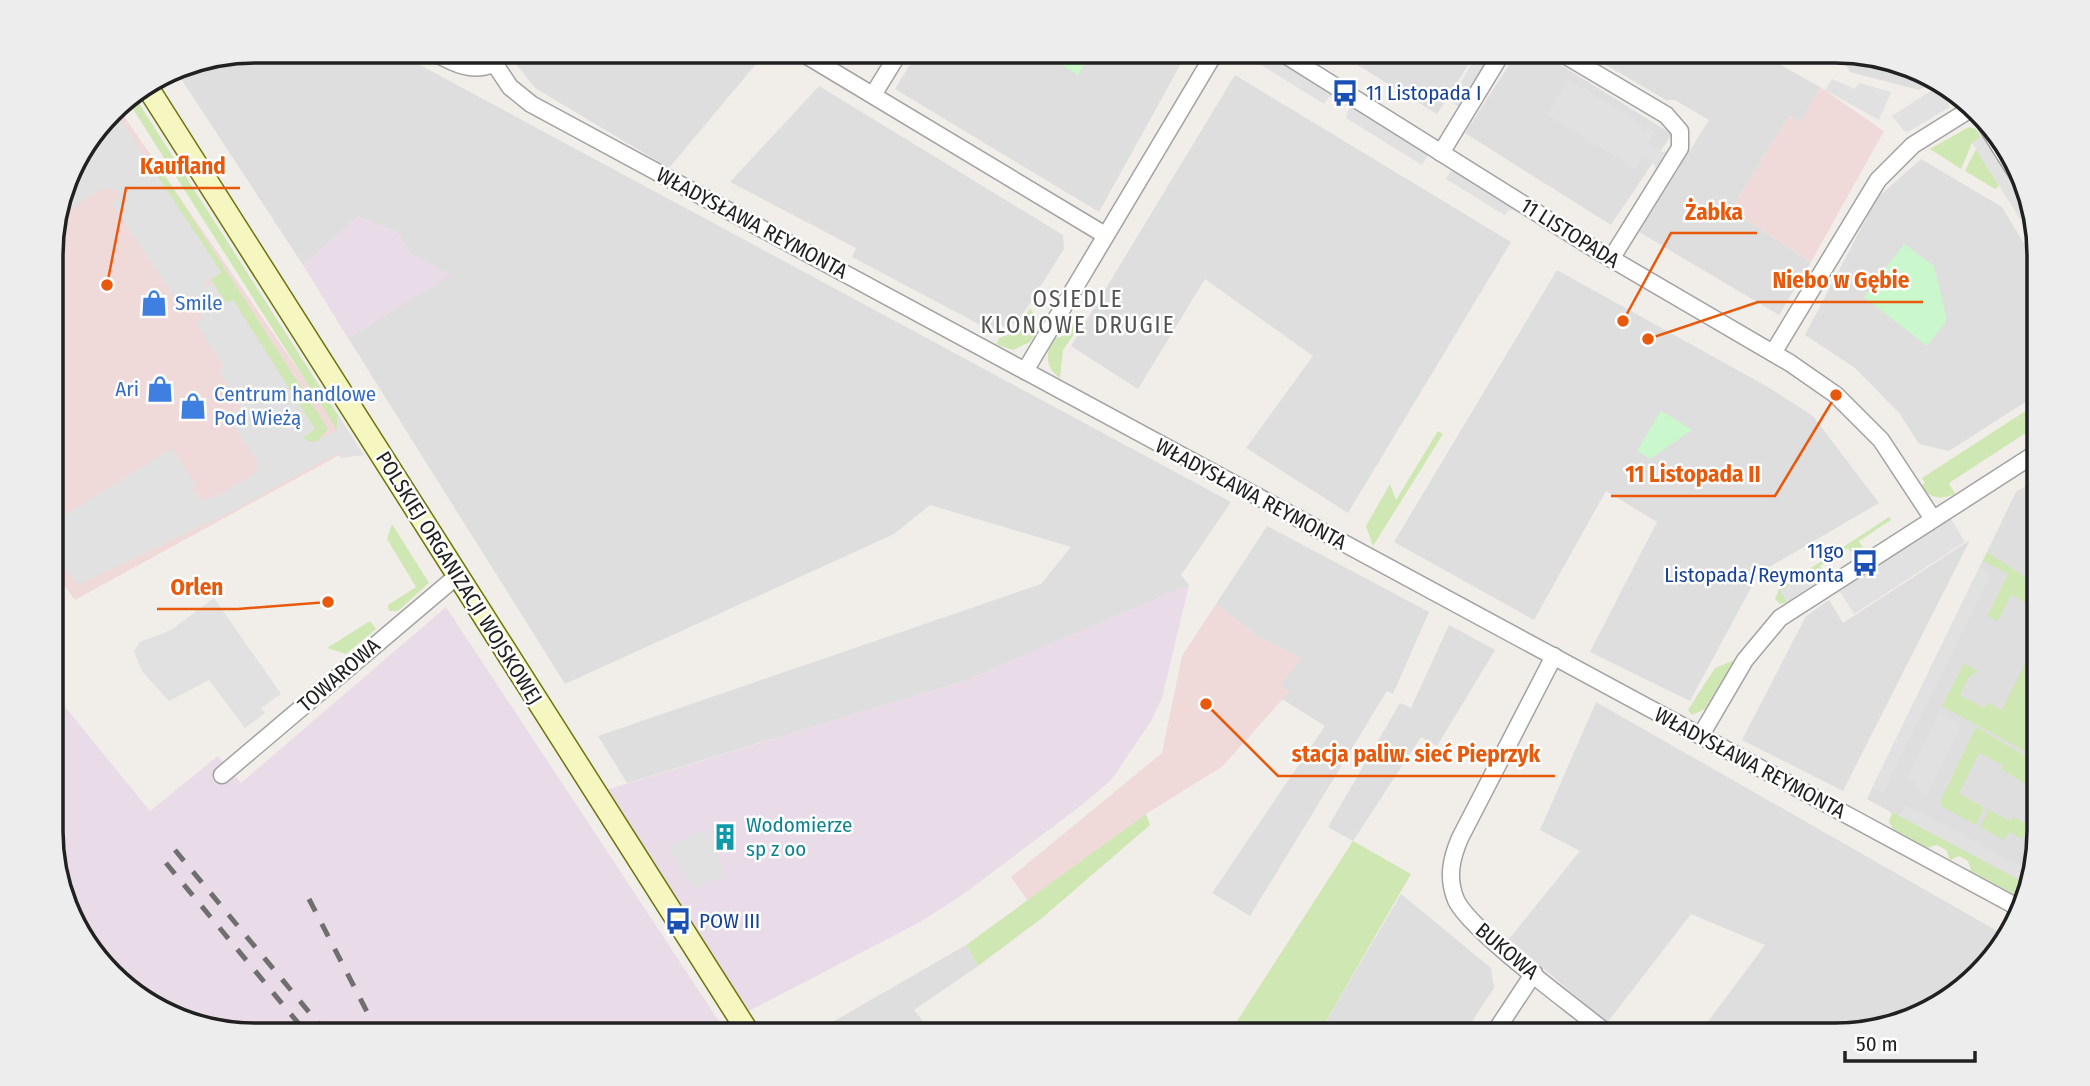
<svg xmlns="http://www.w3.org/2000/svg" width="2090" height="1086" font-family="'Fira Sans Condensed',sans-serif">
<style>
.residential{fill:#dfdede}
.commercial{fill:#f0d9d9}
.industrial{fill:#e9dbe7}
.grass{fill:#cfe7b2}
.park{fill:#caf7cb}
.parking{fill:#e1e1e1}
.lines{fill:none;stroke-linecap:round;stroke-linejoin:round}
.street-casing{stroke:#a2a2a2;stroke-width:19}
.secondary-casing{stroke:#6e740c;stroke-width:24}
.street{stroke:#fff;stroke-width:16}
.secondary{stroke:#f6f6c1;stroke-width:21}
.rail{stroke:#6f6f6f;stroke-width:5;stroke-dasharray:14 14;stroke-linecap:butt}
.labels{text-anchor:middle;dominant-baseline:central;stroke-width:5;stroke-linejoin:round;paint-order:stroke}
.transit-label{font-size:21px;fill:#164399;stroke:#fff;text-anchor:start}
.street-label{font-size:21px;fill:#212121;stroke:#fff}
.shop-label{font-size:21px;fill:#366cbe;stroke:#fff;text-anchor:start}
.culture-label{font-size:21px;fill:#0d838f;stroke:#fff;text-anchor:start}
.neighbourhood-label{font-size:23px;letter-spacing:2px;fill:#545454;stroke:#fff}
.rim{fill:none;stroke:#212121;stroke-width:3.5}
.leader{fill:none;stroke:#e8590c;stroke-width:2.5}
.callout-dot{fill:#e8590c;stroke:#fff;stroke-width:2.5}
.callout-label{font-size:23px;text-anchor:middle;font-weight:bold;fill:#e8590c;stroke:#fff;stroke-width:5;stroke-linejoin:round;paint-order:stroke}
</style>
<rect width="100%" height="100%" fill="#f1eee9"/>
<g class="residential">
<path d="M255,51H394L1231,502L1181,575L1189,585L964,681L627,783L598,736L1041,584L1071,547L930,505L894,534L565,684L348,338L450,275L410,253L398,233L358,216L303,265L174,68Z"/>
<path d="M506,51H767L669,168L535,88Z"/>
<path d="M918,51H1188L1099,212L895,89Z"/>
<path d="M1335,51H1477L1437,114Z"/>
<path d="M1518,51H1538L1672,134L1611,225L1465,133Z"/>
<path d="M1582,51H1756L1820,87L1801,122L1789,116L1731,210L1811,262L1779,315L1639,232L1709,120L1675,100H1666Z"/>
<path d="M1838,51L1926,72L1937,82L1919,90L1850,72Z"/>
<path d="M1235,75L1511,242L1348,513L1246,448L1313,356L1205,279L1138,389L1071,346Z"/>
<path d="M819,86L1063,235L1064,249L1018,322L990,330L852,257L856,248L730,182Z"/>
<path d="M1921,159L2002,207L2038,267V394L1949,451L1919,444L1900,414L1855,368L1805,335L1877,198Z"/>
<path d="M1557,270L1768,387L1813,416L1879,503L1759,573L1690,701L1590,652L1657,522L1606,491L1534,620L1394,542Z"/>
<path d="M2038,479L2039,831L2026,888L1867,799L2016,492Z"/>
<path d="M1267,526L1429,612L1393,694L1387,691L1250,916L1212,893L1325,726L1282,699L1289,692L1279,686L1301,658L1258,637L1216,604Z"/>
<path d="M1970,540L1843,791L1742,740L1806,616L1829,600L1843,623Z"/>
<path d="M1449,625L1495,650L1437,746L1421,737L1353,841L1328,827L1400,703L1411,708Z"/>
<path d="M1596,702L2006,936L1948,1001L1848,1035H1698L1765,945L1691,914L1607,1023L1509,939L1580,851L1540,830Z"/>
<path d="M1401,894L1491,968L1494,988L1463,1035H1318Z"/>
<path d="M966,945L978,966L914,1010L934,1035H810Z"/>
</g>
<g class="commercial">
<path d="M1820,87L1884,131L1811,262L1731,210L1789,116L1801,122Z"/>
<path d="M117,106L352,448L75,600L52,569L51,241L72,164Z"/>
<path d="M1216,604L1258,637L1301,658L1280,686L1289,692L1223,766L1146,814L1028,901L1011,877L1162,753L1182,656Z"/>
</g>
<g class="industrial">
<path d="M358,216L398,233L410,253L451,275L348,338L303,265Z"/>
<path d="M1189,585L1162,698L1151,721L1112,779L1083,804L961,896L918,923L745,1013L606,790L964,681Z"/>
<path d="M446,607L728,1035H255L164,1014L85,945L53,858L52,691L150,811L218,756L241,783Z"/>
</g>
<g class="grass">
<path d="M133,94L338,415L337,430L126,98Z"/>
<path d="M1969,127L1976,129L1981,137L1972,143L1961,169L1930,149Z"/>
<path d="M1976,149L1999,186L1995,189L1965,171Z"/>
<path d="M156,162L328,429L318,441L308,442L302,437L315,429L233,300L226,303L211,280L221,272L150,165Z"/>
<path d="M1030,308L1041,325L1030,342L1013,350L996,344L999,338L1023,329L1021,324Z"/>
<path d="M1072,323L1079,327L1063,350L1060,378C1045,367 1046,355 1052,339L1064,336Z"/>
<path d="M2038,403V425L1949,483L1955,494C1940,500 1931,499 1920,486L1925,483L1922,478Z"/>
<path d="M1438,431L1443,434L1373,546L1366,526L1390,484L1396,500Z"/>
<path d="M1889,517L1891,520L1859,541L1865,551L1855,557L1848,548L1820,566L1826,576L1821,580L1814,569L1781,591L1787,602L1780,604L1775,599L1779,589Z"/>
<path d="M392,524L429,583L398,611H389L388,605L416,587L387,539Z"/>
<path d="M1987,552L2039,586V609L2011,595L1998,621L1987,616L2008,574L1983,561Z"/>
<path d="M370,621L376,629L346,654L327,648Z"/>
<path d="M2035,644L2039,645V759L1942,706L1964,664L1978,671L1968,678L1960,695L1984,708L1987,703L2002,710Z"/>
<path d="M1735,660L1705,709L1692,715L1688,710L1715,668Z"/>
<path d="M1976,727L2039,764V792L2001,769L2003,765L1979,753L1959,794L1984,807L1976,825L1943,807L1940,802Z"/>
<path d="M1989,810L2010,821L2013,817L2025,823L2027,831L2022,839L2009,832L2004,840L1980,827Z"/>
<path d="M1892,812L2027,884L2024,895L2017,896L1971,871L1968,861L1959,856L1950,860L1946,850L1937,845L1926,848L1893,829L1889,822Z"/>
<path d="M1146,814L1150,825L1042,918L978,966L966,945Z"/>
<path d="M1353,841L1411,874L1318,1035H1242L1232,1029Z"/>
</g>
<g class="park">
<path d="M1039,51H1093L1078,75Z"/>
<path d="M1904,244L1934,266L1947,320L1927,346L1864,297Z"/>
<path d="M1661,411L1692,430L1650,459L1637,451Z"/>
</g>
<g class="parking">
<path d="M1254,51H1262L1334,96L1329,97L1324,104L1250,58Z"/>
<path d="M1479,51H1497L1460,108L1450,101Z"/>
<path d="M1569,79L1580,86L1577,91L1582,87L1643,125L1641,130L1644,132L1647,127L1655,132L1649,143L1663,152L1671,150L1657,173L1654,164L1643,157L1636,169L1547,115Z"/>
<path d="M1832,79L1855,89L1859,83L1891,92L1879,120L1825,90Z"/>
<path d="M1940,85L1949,93L1946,98L1950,107L1908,132L1904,131L1892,116Z"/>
<path d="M1350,105L1428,155L1422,165L1346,118Z"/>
<path d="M114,110L221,272L203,285L215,286L226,303L233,300L315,429L303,438L314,443L337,430L338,415L364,455L341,458L337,453L233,511L78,585L52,552V523L172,448L196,485L192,488L200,500L218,496L255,473L258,464L227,416L241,407L218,371L224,368L196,323L203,319L195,307L179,305L112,204L121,196L118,191L109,188L100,190L57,218L72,164Z"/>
<path d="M1986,134L2025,196L2038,229V247L1972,143Z"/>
<path d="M1452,169L1454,170L1517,210H1509L1504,215L1446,179Z"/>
<path d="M1951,519L1965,542L1854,614L1839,590Z"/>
<path d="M1979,568L1991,574L1883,793L1872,788Z"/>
<path d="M1813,569L1821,580L1787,602L1780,591Z"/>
<path d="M214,598L281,694L261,708L265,713L245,728L209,680L169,701L142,671L134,651L140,642L171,630Z"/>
<path d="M1939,713L1962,725L1927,795L1915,789L1918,783L1907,777Z"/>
<path d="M1906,805L2030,871L2026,883L1899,816Z"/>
<path d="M707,829L725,876L693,888L667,847Z"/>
</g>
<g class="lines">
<defs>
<g id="street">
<path d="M431,51C450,61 471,74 492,64"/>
<path d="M486,51L510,87L531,104L2021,909"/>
<path d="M799,51L1105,235"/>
<path d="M1279,51L1593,248L1790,363L1836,395L1881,440L1933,519"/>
<path d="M1558,51L1666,115L1680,131V148L1611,259"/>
<path d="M873,95L900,51"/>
<path d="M1986,125L2017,174"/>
<path d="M1441,153L1503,51"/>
<path d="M1773,353L1878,180L1913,145L1969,110"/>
<path d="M1025,371L1216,51"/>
<path d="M1554,656L1460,838C1451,859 1447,878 1456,900C1471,932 1577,1008 1609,1035"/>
<path d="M1701,735L1745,660L1780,618L2038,452"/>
<path d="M222,775L457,576"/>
<path d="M1493,1035L1534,973"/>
</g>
<path id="secondary" d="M146,85L750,1035"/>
</defs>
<use href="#street" class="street-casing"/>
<use href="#secondary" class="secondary-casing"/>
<use href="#street" class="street"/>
<use href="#secondary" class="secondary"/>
<g class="rail">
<path d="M175,850L328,1035"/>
<path d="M166,863L308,1035"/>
<path d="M309,899L379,1035"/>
<path d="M82,935L101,959"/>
</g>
</g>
<defs>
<symbol id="bus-bare" viewBox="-9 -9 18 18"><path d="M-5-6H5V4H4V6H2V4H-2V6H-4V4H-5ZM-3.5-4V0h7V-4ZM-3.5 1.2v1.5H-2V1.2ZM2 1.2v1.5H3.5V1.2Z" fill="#1a4fb4" stroke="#fff" stroke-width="2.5" paint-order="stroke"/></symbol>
<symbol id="shop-bare" viewBox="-9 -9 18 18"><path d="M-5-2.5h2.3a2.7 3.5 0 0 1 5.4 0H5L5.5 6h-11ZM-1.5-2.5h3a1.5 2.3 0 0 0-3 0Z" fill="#3f7fe0" stroke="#fff" stroke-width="2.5" paint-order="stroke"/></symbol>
<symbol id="building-bare" viewBox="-9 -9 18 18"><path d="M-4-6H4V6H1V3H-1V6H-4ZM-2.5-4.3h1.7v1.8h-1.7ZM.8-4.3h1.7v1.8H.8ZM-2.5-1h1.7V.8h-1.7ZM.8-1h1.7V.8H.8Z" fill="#0f9aa8" stroke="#fff" stroke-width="2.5" paint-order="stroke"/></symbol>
</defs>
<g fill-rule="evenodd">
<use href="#bus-bare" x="1326" y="74" width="38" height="38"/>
<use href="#shop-bare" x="135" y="284" width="38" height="38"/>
<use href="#shop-bare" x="141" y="370" width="38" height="38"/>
<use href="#shop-bare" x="174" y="387" width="38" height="38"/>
<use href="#bus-bare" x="1846" y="544" width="38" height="38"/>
<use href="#building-bare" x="706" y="818" width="38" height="38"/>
<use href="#bus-bare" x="659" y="902" width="38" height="38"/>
</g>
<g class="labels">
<g class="transit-label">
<text x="1366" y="93">11 Listopada I</text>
<text x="1844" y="551" text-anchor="end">11go<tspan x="1844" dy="24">Listopada/Reymonta</tspan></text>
<text x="699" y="921">POW III</text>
</g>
<g class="street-label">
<text transform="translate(752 223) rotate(28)">WŁADYSŁAWA REYMONTA</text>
<text transform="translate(1570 233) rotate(32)">11 LISTOPADA</text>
<text transform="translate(1251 494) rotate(28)">WŁADYSŁAWA REYMONTA</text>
<text transform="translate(459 578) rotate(58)">POLSKIEJ ORGANIZACJI WOJSKOWEJ</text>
<text transform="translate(339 675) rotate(-41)">TOWAROWA</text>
<text transform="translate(1750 763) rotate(28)">WŁADYSŁAWA REYMONTA</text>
<text transform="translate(1507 951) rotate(40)">BUKOWA</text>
</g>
<g class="shop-label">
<text x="175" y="303">Smile</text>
<text x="139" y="389" text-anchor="end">Ari</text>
<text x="214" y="394">Centrum handlowe<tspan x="214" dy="24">Pod Wieżą</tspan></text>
</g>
<g class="culture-label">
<text x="746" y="825">Wodomierze<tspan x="746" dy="24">sp z oo</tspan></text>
</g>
<g class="neighbourhood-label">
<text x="1078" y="299">OSIEDLE<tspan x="1078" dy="26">KLONOWE DRUGIE</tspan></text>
</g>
</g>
<path d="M0 0H2090V1086H0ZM255 63H1835A192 192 0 0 1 2027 255V831A192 192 0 0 1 1835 1023H255A192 192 0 0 1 63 831V255A192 192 0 0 1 255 63Z" fill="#ededed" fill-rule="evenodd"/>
<path class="rim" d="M255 63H1835A192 192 0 0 1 2027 255V831A192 192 0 0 1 1835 1023H255A192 192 0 0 1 63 831V255A192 192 0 0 1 255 63Z"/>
<path class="leader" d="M107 285L126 188H240M1623 321L1671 233H1757M1648 339L1758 302H1923M1836 395L1775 496H1611M328 602L238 609H157M1206 704L1278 776H1555"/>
<g class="callout-dot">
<circle cx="107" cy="285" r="7"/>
<circle cx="1623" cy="321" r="7"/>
<circle cx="1648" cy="339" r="7"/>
<circle cx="1836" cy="395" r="7"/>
<circle cx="328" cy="602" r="7"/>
<circle cx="1206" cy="704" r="7"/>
</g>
<g class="callout-label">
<text x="183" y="174">Kaufland</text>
<text x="1714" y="220">Żabka</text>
<text x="1841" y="288">Niebo w Gębie</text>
<text x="1693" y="482">11 Listopada II</text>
<text x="197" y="595">Orlen</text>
<text x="1416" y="762">stacja paliw. sieć Pieprzyk</text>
</g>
<path d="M1845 1051v10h130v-10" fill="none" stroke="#212121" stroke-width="3.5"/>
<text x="1856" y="1051" font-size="21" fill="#212121" stroke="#ffffff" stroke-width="5" paint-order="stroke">50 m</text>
</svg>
